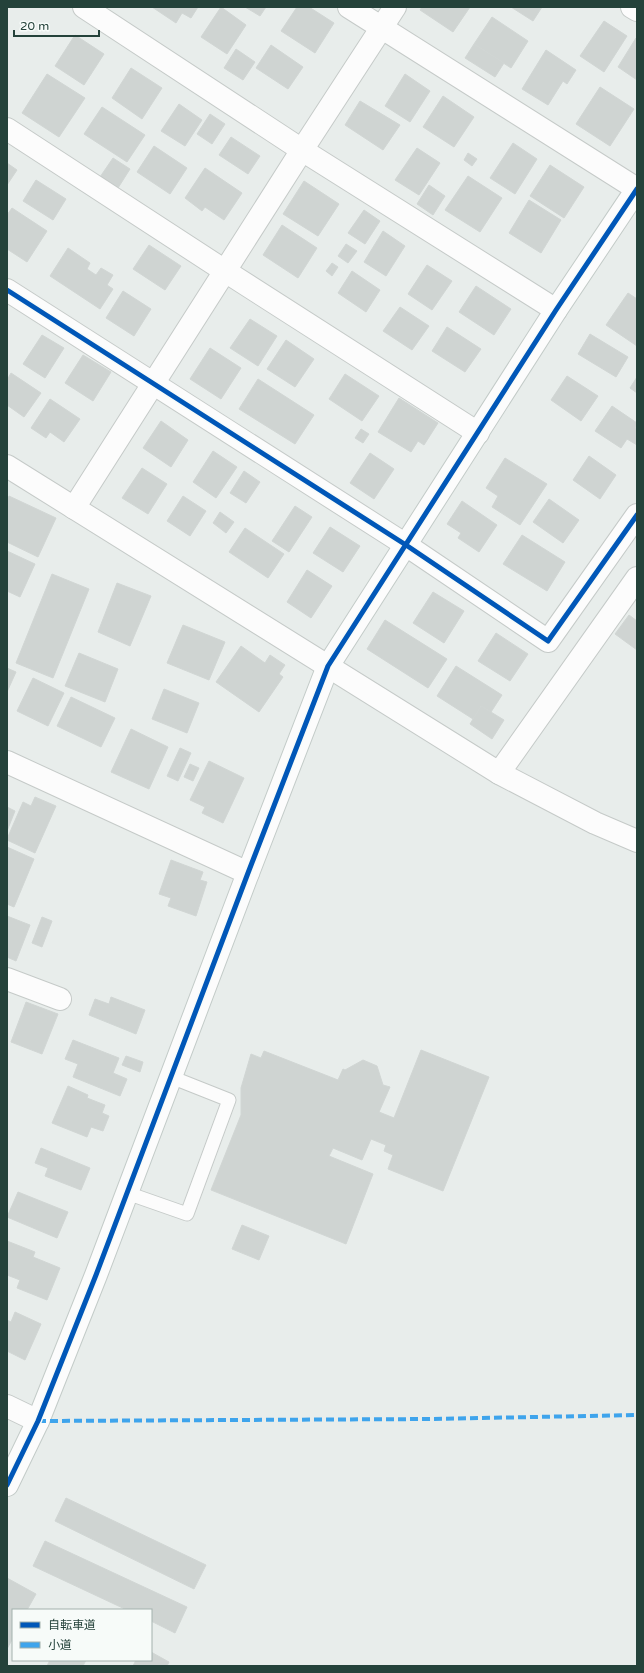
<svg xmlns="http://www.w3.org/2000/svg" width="644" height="1673" font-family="'Varela Round','Noto Sans JP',sans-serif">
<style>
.building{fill:#cfd4d2;stroke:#d1d6d4}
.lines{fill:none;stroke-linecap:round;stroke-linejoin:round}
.lane-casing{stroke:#c5cac8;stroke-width:15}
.street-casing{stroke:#c5cac8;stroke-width:24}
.secondary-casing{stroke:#c3cbc8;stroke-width:24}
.lane{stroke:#fcfcfc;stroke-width:13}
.street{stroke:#fcfcfc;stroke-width:22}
.secondary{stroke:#fcfcfc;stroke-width:22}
.quiet{stroke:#3ea4ec;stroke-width:4;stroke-dasharray:8 4;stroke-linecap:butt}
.cycleway-casing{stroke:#f7fbf9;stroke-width:8}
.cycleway{stroke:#0057b8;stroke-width:5}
</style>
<rect width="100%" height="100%" fill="#e8edeb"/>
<g class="building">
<path d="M152,7H198L191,18L182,13L176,23Z"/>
<path d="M221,7L246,25L227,54L201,37Z"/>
<path d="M245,7H266L260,16Z"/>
<path d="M297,7H309L334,23L315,53L281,31Z"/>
<path d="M422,7H470L453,32L420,10Z"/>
<path d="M511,7H542L533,21Z"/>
<path d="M492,17L528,41L511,68L474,44Z"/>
<path d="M604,21L627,36L604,72L580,56Z"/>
<path d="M75,35L104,54L84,85L55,66Z"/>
<path d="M636,38L637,39V80L618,67Z"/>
<path d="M474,44L504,63L495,77L465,58Z"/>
<path d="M271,45L303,67L288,89L256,68Z"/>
<path d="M236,49L255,62L243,80L224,68Z"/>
<path d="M546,50L576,70L567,84L563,81L548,105L522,89Z"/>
<path d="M131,68L162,88L142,119L112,98Z"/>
<path d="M47,74L85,98L59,137L22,113Z"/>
<path d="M405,74L430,91L410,122L385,106Z"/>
<path d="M600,87L634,109L610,146L576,124Z"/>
<path d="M443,96L474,117L454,147L423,127Z"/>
<path d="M360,101L400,125L383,150L345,125Z"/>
<path d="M179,104L202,120L185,146L161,131Z"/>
<path d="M102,107L145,135L127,162L84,134Z"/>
<path d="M210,114L225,124L212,144L197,134Z"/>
<path d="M231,137L260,156L248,174L219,155Z"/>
<path d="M513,143L537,159L515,194L490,178Z"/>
<path d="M154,146L187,168L170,194L137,172Z"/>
<path d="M417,148L440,163L419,195L395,180Z"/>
<path d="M468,153L477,159L472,166L464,160Z"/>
<path d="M113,158L130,169L118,188L100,177Z"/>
<path d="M7,163L17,170L7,185Z"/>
<path d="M550,165L584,187L564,218L530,196Z"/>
<path d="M205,168L242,193L224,220L205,207L202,211L185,198Z"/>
<path d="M468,176L502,198L480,232L445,210Z"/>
<path d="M36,180L66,199L53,220L23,201Z"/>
<path d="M304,181L339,204L318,236L283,214Z"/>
<path d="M429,185L445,196L433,215L417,204Z"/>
<path d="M529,200L561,220L541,253L509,233Z"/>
<path d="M12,208L47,231L27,262L7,249V215Z"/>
<path d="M364,210L380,221L365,244L348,233Z"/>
<path d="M282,225L317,248L298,278L263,255Z"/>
<path d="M383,231L405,246L386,276L364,262Z"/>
<path d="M346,244L357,251L348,263L338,256Z"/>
<path d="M149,245L181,266L165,290L133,269Z"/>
<path d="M68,248L90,263L87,269L96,275L101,268L113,275L107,285L113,289L100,309L50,276Z"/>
<path d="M332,263L338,267L332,276L326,271Z"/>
<path d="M427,265L452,281L432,310L408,294Z"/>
<path d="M352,271L380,290L366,312L338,293Z"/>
<path d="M476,286L511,309L494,335L459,312Z"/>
<path d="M123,291L151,309L134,336L106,318Z"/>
<path d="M628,293L637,299V346L606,325Z"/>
<path d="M400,307L429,326L412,350L383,331Z"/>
<path d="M250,319L277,336L258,366L230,348Z"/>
<path d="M447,327L481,349L465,372L432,351Z"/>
<path d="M590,334L628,357L616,377L578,354Z"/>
<path d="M42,335L64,348L45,378L23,364Z"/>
<path d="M286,340L314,359L295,387L267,369Z"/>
<path d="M210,348L241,368L221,399L190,379Z"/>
<path d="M83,355L111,372L93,401L65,383Z"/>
<path d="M11,373L41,393L24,417L7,405V380Z"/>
<path d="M345,374L379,396L362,421L329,399Z"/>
<path d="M567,376L598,396L581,421L551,400Z"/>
<path d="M637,377V393L630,388Z"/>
<path d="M258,379L314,415L295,444L239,409Z"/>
<path d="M399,398L438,423L424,445L418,441L411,452L378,432Z"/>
<path d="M50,399L80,419L64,442L50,432L46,438L31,428Z"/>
<path d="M612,406L637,423L635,428L637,429V445L627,439L621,448L595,431Z"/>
<path d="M161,421L188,440L171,467L143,448Z"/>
<path d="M361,429L369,434L363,443L355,438Z"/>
<path d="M213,451L237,467L216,498L193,482Z"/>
<path d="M370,453L394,469L374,499L350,483Z"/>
<path d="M589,456L616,475L600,499L573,480Z"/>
<path d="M505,458L547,484L520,525L492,507L498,496L486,488Z"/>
<path d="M142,468L167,484L148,514L122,498Z"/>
<path d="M244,471L260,482L246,503L230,493Z"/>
<path d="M9,496L56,518L38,557L7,542V501Z"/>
<path d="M183,496L206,511L190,536L167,521Z"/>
<path d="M549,499L579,520L563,543L533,522Z"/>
<path d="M462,501L497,525L479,552L458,538L461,533L447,524Z"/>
<path d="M295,506L312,517L289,552L272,541Z"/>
<path d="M220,512L234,522L226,533L213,523Z"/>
<path d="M330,527L360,546L343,572L313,553Z"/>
<path d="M245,528L284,554L268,578L229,552Z"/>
<path d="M522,535L565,562L547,591L503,564Z"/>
<path d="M7,551L35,564L20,597L7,591Z"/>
<path d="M307,570L332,586L311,618L287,602Z"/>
<path d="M52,574L89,589L53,678L16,663Z"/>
<path d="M117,583L151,596L130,646L98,632Z"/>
<path d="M433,592L464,611L444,643L413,623Z"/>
<path d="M629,615L637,621V650L615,634Z"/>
<path d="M385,620L447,659L428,688L367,649Z"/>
<path d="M183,625L225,642L209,680L167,663Z"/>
<path d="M496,633L528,654L510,681L478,661Z"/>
<path d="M241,646L265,663L270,655L285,665L279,674L283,677L259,712L216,682Z"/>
<path d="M79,653L118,669L105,702L65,686Z"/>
<path d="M456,666L502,695L491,712L481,706L473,719L437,696Z"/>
<path d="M7,668L16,672L7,692Z"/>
<path d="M33,678L64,693L48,726L17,711Z"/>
<path d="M164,689L199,703L187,733L152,719Z"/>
<path d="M71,697L115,718L101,747L57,726Z"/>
<path d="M481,706L504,720L492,739L470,724Z"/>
<path d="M131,729L168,747L149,789L111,772Z"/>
<path d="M180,748L191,753L178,781L167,776Z"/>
<path d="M209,761L244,778L223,823L202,813L205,807L190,800Z"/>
<path d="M190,764L199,768L193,781L184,777Z"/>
<path d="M35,797L56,806L35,853L7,840V839L23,802L31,806Z"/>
<path d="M7,807L15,811L7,831Z"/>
<path d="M7,847L34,859L14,907L7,904Z"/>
<path d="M171,860L203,872L200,880L207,882L196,916L168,906L171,898L159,894Z"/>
<path d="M7,916L30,925L16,961L7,957Z"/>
<path d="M42,917L52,921L42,947L32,943Z"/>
<path d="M111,997L145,1010L136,1034L89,1015L95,999L109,1004Z"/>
<path d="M26,1002L58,1014L42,1054L11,1042Z"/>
<path d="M73,1040L119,1058L113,1073L127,1079L120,1096L73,1077L78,1064L65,1059Z"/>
<path d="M421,1050L489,1077L443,1191L388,1169L393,1155L384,1151L386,1145L371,1139L362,1160L333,1148L329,1156L373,1174L346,1244L211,1190L241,1115V1088L251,1054L261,1058L264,1051L338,1080L343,1069L345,1070L363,1060L377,1066L383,1085L390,1087L379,1112L394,1118Z"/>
<path d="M126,1056L143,1062L140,1072L122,1065Z"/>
<path d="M68,1086L88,1095L87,1098L105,1105L102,1113L109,1116L103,1131L91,1127L87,1137L52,1123Z"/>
<path d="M41,1148L90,1168L81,1190L45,1176L48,1168L35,1163Z"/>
<path d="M18,1192L68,1212L57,1238L7,1217Z"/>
<path d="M242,1225L269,1236L259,1260L232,1249Z"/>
<path d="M7,1241L35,1252L33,1257L60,1268L47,1300L17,1288L20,1280L7,1275Z"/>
<path d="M15,1312L41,1324L25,1360L7,1351V1320L11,1322Z"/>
<path d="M66,1498L206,1565L194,1589L55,1521Z"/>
<path d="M45,1541L187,1607L175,1633L151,1621V1610H127L33,1566Z"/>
<path d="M7,1578L36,1594L27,1610H13V1638L7,1649Z"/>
<path d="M151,1652L169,1662L167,1666H133L136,1660H151Z"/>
<path d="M50,1660H86L83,1666H47Z"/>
</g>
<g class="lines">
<defs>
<path id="lane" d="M127,1193L187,1214L229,1100L171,1077"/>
<g id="street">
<path d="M84,7L302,150L556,310"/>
<path d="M349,7L637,189"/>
<path d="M632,7L637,10"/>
<path d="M7,129L225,271L478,433"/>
<path d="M7,290L406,545L548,641L637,515"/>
<path d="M7,466L499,773L595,823L637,841"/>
<path d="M74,508L302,150L395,7"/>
<path d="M7,762L248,873"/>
<path d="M499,773L637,578"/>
<path d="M7,979L60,999"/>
<path d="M7,1406L38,1421"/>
</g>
<path id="secondary" d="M7,1485L38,1421L96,1275L248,873L328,666L556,310L637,189"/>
</defs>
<use href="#lane" class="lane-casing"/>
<use href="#street" class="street-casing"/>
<use href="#secondary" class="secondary-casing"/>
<use href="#lane" class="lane"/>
<use href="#street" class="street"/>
<use href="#secondary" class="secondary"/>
<path class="quiet" d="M38,1421L431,1419L637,1415"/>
<defs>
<g id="cycleway">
<path d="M7,290L406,545L548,641L637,515"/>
<path d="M7,1485L38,1421L96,1275L248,873L328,666L556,310L637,189"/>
</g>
</defs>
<use href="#cycleway" class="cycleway-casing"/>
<use href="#cycleway" class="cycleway"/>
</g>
<rect width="644" height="1673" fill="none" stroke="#24423a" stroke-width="16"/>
<rect x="12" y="1609" width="140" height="52" fill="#f7fbf9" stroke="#a3b1ad"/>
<rect x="20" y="1622" width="20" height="6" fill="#0057b8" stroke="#a3b1ad"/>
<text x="48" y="1629" font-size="12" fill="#24423a">自転車道</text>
<rect x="20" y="1642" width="20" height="6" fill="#3ea4ec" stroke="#a3b1ad"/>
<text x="48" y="1649" font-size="12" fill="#24423a">小道</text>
<path d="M14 30v6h85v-6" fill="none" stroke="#24423a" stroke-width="2"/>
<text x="20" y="30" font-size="12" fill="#24423a" stroke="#f7fbf9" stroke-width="3" paint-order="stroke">20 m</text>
</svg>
